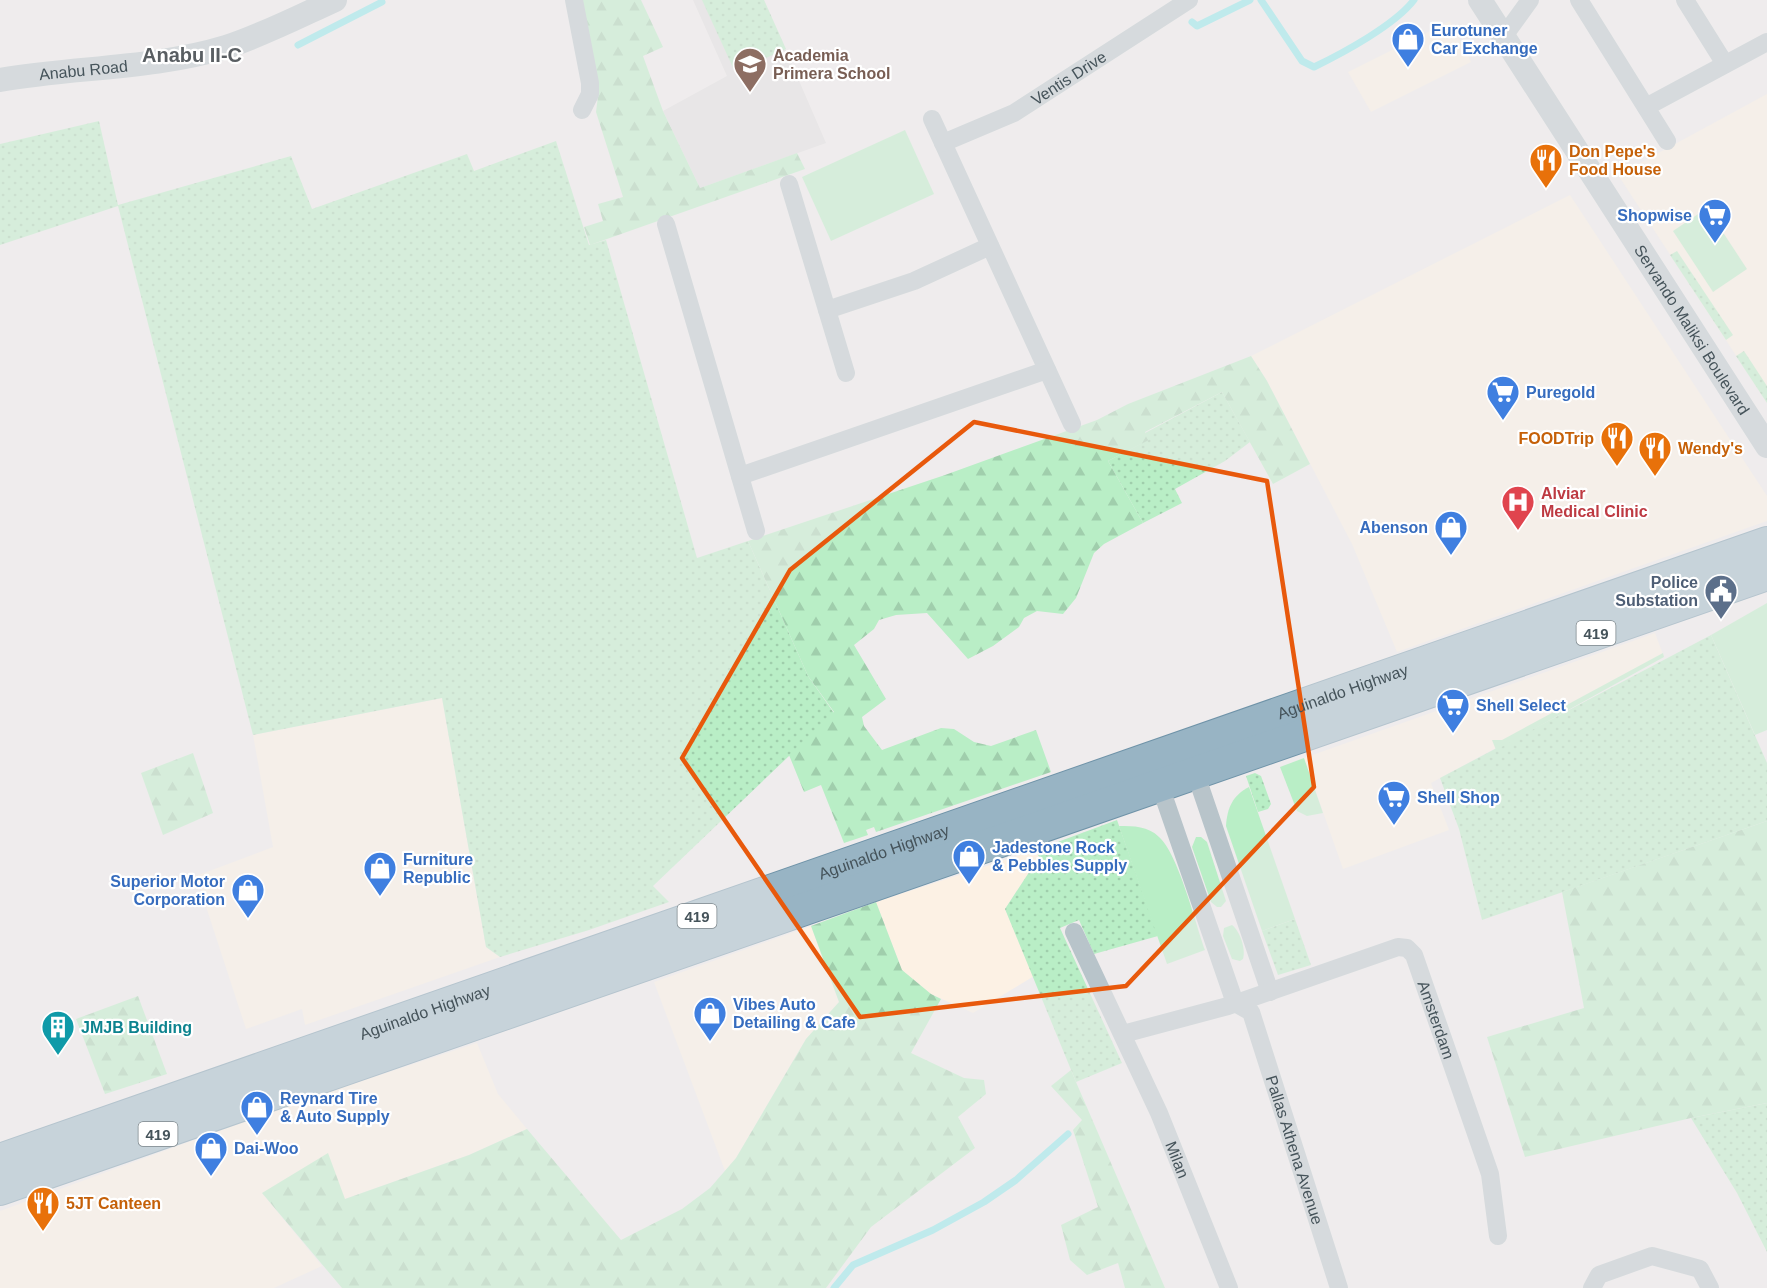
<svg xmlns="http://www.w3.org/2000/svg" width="1767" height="1288" font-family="Helvetica,sans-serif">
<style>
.commercial{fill:#fcf1e4}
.education{fill:#e0dddf}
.grass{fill:url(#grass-dots)}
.forest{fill:url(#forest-firs)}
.green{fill:#b9eec6}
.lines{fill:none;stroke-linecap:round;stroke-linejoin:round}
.stream{stroke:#86e6ec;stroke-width:7}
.trunk-casing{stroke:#6f93a8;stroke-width:34}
.minor{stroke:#b8c4ca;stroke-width:18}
.tertiary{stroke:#b8c4ca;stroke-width:24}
.trunk{stroke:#98b4c4;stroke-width:32}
.marked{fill:none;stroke:#e8590c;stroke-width:4.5;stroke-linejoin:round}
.labels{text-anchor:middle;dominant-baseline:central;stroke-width:4.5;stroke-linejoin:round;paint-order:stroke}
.shield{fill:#fff;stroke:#7d878c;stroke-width:1.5}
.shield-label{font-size:15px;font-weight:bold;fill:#45535a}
.shop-label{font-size:16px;font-weight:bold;fill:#366cbe;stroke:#fff;text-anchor:start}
.education-label{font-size:16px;font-weight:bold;fill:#785e54;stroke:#fff;text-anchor:start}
.street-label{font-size:16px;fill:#45535a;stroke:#fff}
.food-label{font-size:16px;font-weight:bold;fill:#c56008;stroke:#fff;text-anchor:start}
.health-label{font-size:16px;font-weight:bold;fill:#be3a42;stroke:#fff;text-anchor:start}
.service-label{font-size:16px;font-weight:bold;fill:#4e5e75;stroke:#fff;text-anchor:end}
.culture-label{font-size:16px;font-weight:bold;fill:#0d838f;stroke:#fff;text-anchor:start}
.quarter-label{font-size:20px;font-weight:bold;fill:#595e62;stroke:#fff}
</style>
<defs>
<pattern id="grass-dots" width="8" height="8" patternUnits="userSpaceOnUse" patternTransform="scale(1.5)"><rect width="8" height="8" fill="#b9eec6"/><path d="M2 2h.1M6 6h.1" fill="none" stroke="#a0ceac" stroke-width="1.8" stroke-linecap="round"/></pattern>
<pattern id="forest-firs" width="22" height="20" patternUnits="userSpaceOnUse" patternTransform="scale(1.5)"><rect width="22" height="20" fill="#b9eec6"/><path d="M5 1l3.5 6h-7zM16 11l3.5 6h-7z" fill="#a0ceac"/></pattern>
</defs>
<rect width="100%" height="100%" fill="#efeced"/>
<g class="commercial">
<path d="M1450,21L1471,62L1371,112L1348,72Z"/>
<path d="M1767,94V403L1618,175Z"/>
<path d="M1570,195L1767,496V521L1397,652L1352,544L1267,381L1251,356Z"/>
<path d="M1655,633L1664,657L1431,783L1449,830L1343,869L1304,758Z"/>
<path d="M442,698L486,947L500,957L305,1025L302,1009L246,1029L196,876L273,847L253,735Z"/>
<path d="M1036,850L1039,857L1005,909L1034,976L973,1013L931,994L902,970L876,902Z"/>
<path d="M811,926L839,1002L806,1039L736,1158L725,1171L654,982Z"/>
<path d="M477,1043L498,1094L527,1129L469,1155L345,1199L262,1193L322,1266L274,1288H0V1211L295,1103Z"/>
</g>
<path class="education" d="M693,0H764L826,143L700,188L663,111L727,76Z"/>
<g class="grass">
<path d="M702,0H764L786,49L735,72Z"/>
<path d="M99,121L118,205L291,156L312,209L467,154L474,171L556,141L589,245L606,240L697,558L748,541L808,676L834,713L653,886L669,902L589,930L500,957L486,947L442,698L253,735L118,206L0,245V144Z"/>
<path d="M1677,251L1733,335L1726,340L1670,255Z"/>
<path d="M1744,351L1767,386V403L1736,356Z"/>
<path d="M1222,392L1250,442L1225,461L1175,489L1182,503L1143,523L1108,461L1148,440L1145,433Z"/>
<path d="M1711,635L1767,763V821L1482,920L1459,829L1440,778Z"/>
<path d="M1255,773L1261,776L1271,804L1268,809L1258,812L1246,776Z"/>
<path d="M1117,820L1158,936L1094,954L1079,920L1060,928L1122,1063L1076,1082L1005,909L1039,857L1036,850Z"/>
<path d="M1295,919L1311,965L1278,975L1262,931Z"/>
<path d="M1767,1103V1252L1737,1193L1691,1118Z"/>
</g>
<g class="forest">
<path d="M582,0H641L663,47L643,56L663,111L700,188L797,153L805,169L590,245L584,227L603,221L598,204L623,197L596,112L598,96Z"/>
<path d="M1251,356L1267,381L1310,464L1273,484L1222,392L1145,432L1149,440L1108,461L1143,523L1104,544L1094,553L1076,598L1063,614L1037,611L1024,618L1019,627L993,646L968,659L927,613L896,615L879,620L874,629L854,645L886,699L862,717L864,726L882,750L941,728L954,729L974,742L991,746L1036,730L1051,772L876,832L874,827L866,830L868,835L844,843L821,785L804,792L789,755L834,712L808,676L748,541L945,475L1097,420L1128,404Z"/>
<path d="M193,753L213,813L163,835L141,773Z"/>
<path d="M1767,821V1103L1691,1118L1525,1157L1487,1037L1584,1008L1562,892Z"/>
<path d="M876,902L902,970L931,994L941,999L911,1053L964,1078L984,1080L986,1094L958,1117L975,1148L871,1227L826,1288H342L262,1193L328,1153L345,1199L469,1155L527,1129L621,1240L682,1209L710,1188L736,1158L806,1039L839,1002L811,926Z"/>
<path d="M138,996L167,1074L105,1094L76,1019Z"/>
<path d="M1071,1070L1076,1082L1165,1288H1125L1118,1263L1087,1275L1070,1260L1061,1225L1098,1207L1073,1130L1082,1120L1051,1086Z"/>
</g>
<g class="green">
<path d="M905,130L934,194L831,241L802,177Z"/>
<path d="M1707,208L1747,269L1713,292L1673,231Z"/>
<path d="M1767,603V730L1755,735L1711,635Z"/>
<path d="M1663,653L1664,657L1496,750L1492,740H1502Z"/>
<path d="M1304,758L1323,813L1307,816L1297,811L1280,767Z"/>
<path d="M1249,787L1295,919L1262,931L1226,826C1227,808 1233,795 1249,787Z"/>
<path d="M1119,826C1134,826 1148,826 1159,837C1178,853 1196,925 1205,950L1167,964Z"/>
<path d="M1196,837H1201L1207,842L1226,901L1221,907H1217L1211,902L1192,847Z"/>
<path d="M1232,925C1240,931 1246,949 1243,959L1240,961L1232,959L1223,936L1224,928Z"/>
</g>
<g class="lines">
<g class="stream">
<path d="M1261,0L1302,61L1314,67C1343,53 1395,25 1414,0"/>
<path d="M1192,22L1197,26L1250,0"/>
<path d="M298,45L382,2"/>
<path d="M834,1288L853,1265L933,1230L984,1202L1016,1180L1068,1134"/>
</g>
<defs>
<g id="trunk">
<path id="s7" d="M0,1160L1767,543"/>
<path d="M0,1189L1767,574"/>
</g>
</defs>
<use href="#trunk" class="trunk-casing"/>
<g class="minor">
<path d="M574,0L590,83V94L582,110"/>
<path d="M1579,0L1667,141"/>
<path d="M1685,0L1725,64"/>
<path d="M1504,36L1530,0"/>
<path d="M1646,107L1767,42"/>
<path d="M932,119L1072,424"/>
<path id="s1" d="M943,143L1014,113L1189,0"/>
<path d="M789,184L846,373"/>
<path d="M666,224L756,531"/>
<path d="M827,310L914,281L990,246"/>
<path d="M740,476L1047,370"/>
<path d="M1193,766L1270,992"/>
<path id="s2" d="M1157,777L1235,1003L1251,1012L1339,1288"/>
<path id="s3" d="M1074,932L1159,1113L1229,1288"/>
<path id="s4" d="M1123,1034L1228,1006L1398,947L1407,948L1414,955L1490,1174L1498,1236"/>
<path d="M1592,1288L1599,1275L1652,1256L1700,1269L1710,1288"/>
</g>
<g class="tertiary">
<path id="s5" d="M1480,0L1767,446"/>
<path id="s6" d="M0,80C74,67 154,69 226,47C263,35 300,16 335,0"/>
</g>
<use href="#trunk" class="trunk"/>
</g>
<path d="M0 0H1767V1288H0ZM974,422L1267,481L1314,787L1126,986L860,1017L682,758L790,570Z" fill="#efeced" fill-opacity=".55" fill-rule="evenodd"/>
<path class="marked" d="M974,422L1267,481L1314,787L1126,986L860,1017L682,758L790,570Z"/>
<defs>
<symbol id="shop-pin" viewBox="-11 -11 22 30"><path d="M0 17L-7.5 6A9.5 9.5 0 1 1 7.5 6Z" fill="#3f7fe0" stroke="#fff"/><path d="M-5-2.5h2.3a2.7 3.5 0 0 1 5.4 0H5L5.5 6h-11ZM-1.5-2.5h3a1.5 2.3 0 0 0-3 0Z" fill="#fff"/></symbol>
<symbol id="school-pin" viewBox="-11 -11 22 30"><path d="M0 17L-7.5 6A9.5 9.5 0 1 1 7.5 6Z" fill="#8d6e63" stroke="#fff"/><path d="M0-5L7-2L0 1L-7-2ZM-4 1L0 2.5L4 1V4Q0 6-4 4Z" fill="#fff"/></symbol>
<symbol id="restaurant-pin" viewBox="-11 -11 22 30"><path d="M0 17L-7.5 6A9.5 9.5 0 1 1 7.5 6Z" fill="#e8710a" stroke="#fff"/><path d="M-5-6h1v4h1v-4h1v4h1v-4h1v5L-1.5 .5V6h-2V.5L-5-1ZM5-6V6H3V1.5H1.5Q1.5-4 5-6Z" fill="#fff"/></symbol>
<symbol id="supermarket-pin" viewBox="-11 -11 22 30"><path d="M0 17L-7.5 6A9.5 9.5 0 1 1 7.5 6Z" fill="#3f7fe0" stroke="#fff"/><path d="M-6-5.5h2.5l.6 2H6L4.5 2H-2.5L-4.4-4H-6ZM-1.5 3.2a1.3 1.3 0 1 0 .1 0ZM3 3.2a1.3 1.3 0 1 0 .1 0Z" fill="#fff"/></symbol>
<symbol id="hospital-pin" viewBox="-11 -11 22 30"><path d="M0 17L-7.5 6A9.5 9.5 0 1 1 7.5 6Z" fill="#e0444e" stroke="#fff"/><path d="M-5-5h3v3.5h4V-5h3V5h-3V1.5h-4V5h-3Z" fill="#fff"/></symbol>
<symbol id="civic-pin" viewBox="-11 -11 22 30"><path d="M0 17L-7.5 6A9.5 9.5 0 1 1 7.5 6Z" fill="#5c6f8a" stroke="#fff"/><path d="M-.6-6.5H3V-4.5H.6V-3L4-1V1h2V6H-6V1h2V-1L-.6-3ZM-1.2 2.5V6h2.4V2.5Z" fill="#fff"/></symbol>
<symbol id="building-pin" viewBox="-11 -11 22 30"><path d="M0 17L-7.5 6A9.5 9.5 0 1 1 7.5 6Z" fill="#0f9aa8" stroke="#fff"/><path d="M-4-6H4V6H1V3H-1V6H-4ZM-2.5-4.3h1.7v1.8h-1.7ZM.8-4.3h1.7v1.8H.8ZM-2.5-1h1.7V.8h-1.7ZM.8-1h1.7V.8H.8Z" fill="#fff"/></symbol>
</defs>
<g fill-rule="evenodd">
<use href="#shop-pin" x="1389" y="20" width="38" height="52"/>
<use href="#school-pin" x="731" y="45" width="38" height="52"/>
<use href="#restaurant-pin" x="1527" y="141" width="38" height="52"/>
<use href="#supermarket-pin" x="1696" y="196" width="38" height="52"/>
<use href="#supermarket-pin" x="1484" y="373" width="38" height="52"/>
<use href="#restaurant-pin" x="1598" y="419" width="38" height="52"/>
<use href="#restaurant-pin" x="1636" y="429" width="38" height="52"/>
<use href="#hospital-pin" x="1499" y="483" width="38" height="52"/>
<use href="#shop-pin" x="1432" y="508" width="38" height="52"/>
<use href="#civic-pin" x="1702" y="572" width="38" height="52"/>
<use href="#supermarket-pin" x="1434" y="686" width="38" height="52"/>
<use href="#supermarket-pin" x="1375" y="778" width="38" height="52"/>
<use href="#shop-pin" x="950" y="837" width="38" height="52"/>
<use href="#shop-pin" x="361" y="849" width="38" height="52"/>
<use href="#shop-pin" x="229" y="871" width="38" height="52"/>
<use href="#shop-pin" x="691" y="994" width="38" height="52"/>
<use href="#building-pin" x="39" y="1008" width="38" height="52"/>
<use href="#shop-pin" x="238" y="1088" width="38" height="52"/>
<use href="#shop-pin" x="192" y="1129" width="38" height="52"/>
<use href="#restaurant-pin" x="24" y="1184" width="38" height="52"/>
</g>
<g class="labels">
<g class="shield">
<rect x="1576.5" y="621" width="39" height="24" rx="4.5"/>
<rect x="677.5" y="904" width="39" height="24" rx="4.5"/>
<rect x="138.5" y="1122" width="39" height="24" rx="4.5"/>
</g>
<g class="shield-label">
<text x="1596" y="633">419</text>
<text x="697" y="916">419</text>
<text x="158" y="1134">419</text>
</g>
<g class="shop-label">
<text x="1431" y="30">Eurotuner<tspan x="1431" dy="18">Car Exchange</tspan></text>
<text x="1692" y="215" text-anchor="end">Shopwise</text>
<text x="1526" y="392">Puregold</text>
<text x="1428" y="527" text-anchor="end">Abenson</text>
<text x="1476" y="705">Shell Select</text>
<text x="1417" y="797">Shell Shop</text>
<text x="992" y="847">Jadestone Rock<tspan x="992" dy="18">&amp; Pebbles Supply</tspan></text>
<text x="403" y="859">Furniture<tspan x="403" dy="18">Republic</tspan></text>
<text x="225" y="881" text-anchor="end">Superior Motor<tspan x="225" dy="18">Corporation</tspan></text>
<text x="733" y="1004">Vibes Auto<tspan x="733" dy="18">Detailing &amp; Cafe</tspan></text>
<text x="280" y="1098">Reynard Tire<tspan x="280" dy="18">&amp; Auto Supply</tspan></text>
<text x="234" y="1148">Dai-Woo</text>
</g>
<g class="education-label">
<text x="773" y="55">Academia<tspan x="773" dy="18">Primera School</tspan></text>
</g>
<g class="street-label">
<text stroke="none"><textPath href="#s6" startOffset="84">Anabu Road</textPath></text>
<text stroke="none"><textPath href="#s1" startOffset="142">Ventis Drive</textPath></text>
<text stroke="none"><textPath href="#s5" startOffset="392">Servando Maliksi Boulevard</textPath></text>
<text stroke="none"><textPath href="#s7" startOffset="1422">Aguinaldo Highway</textPath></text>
<text stroke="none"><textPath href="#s7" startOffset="936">Aguinaldo Highway</textPath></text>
<text stroke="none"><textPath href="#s7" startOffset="450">Aguinaldo Highway</textPath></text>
<text stroke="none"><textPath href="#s4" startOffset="376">Amsterdam</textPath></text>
<text stroke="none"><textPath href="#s2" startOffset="402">Pallas Athena Avenue</textPath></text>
<text stroke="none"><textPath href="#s3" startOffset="250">Milan</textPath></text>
</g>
<g class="food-label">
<text x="1569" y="151">Don Pepe's<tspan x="1569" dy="18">Food House</tspan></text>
<text x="1594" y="438" text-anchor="end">FOODTrip</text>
<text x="1678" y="448">Wendy's</text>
<text x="66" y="1203">5JT Canteen</text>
</g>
<g class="health-label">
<text x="1541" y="493">Alviar<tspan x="1541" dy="18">Medical Clinic</tspan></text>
</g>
<g class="service-label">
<text x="1698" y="582">Police<tspan x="1698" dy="18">Substation</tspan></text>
</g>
<g class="culture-label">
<text x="81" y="1027">JMJB Building</text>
</g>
<g class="quarter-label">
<text x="192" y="55">Anabu II-C</text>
</g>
</g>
</svg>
